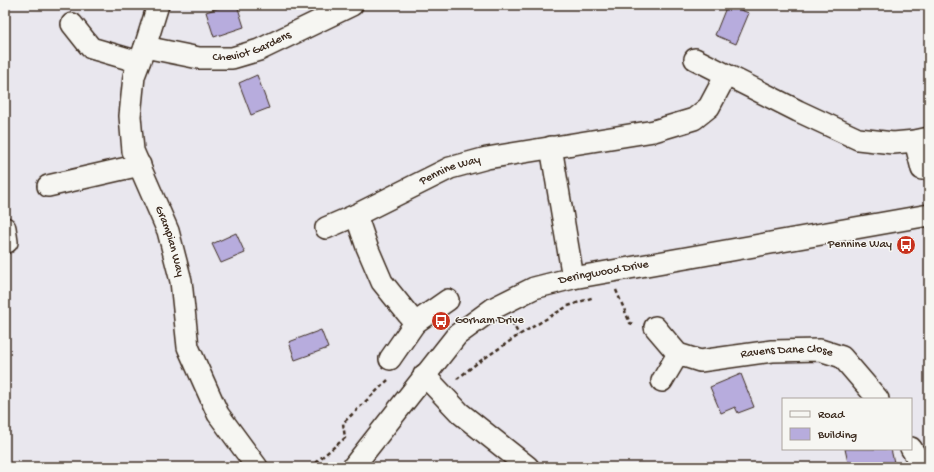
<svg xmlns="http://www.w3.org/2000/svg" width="934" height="472" font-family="'Gochi Hand',sans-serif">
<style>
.building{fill:#b7acdd;stroke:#3b2a1e}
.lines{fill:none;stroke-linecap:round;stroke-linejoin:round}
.minor-casing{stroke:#3b2a1e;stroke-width:24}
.path{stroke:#3b2a1e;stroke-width:2.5;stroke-dasharray:4 3;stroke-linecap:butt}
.minor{stroke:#f6f6f2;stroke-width:21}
.labels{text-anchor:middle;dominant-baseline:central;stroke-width:3;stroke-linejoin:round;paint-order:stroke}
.street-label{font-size:12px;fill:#3b2a1e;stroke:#f6f6f2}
.poi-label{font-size:12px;fill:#3b2a1e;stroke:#f6f6f2;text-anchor:end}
</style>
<rect width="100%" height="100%" fill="#e9e7ee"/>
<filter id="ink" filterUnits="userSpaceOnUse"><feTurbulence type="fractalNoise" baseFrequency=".025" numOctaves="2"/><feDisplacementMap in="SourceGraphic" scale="8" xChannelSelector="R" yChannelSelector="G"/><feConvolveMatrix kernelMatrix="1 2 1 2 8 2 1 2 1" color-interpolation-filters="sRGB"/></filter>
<g filter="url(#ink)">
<g class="building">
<path d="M228,5H237L244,27L214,37L206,12Z"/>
<path d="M727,5L749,13L736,44L715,35Z"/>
<path d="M257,75L269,108L251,115L239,83Z"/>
<path d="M236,233L245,253L221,263L212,244Z"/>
<path d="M321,330L328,348L295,360L289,342Z"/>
<path d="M741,374L754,407L738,413L735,407L721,413L710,387Z"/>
<path d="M845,449H891L895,467H849Z"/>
</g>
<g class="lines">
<defs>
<g id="minor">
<path id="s1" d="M158,5L145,47L134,76L130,116L133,151L168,231L181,281L188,347L218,414L257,467"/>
<path d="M72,24L91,48L139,62"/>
<path id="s2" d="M145,47L199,58H232L259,50L352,5"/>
<path d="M695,59L798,111L858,139L893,143L915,141L929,138"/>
<path d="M915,141L922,169"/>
<path d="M551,147L573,278"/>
<path d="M48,186L140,165"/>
<path d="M356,215L367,247L382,282L415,323"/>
<path d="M5,228L7,242"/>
<path id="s3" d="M326,228L356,215L450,168L487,158L654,131L694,119L709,107L726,75"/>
<path id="s4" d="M655,327L678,354L700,361L772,351L820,350L842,357L878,399"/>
<path d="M390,359L415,323L448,300"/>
<path d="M424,375L460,413L528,467"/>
<path d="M662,381L678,354"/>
<path d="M911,448L923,467"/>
<path id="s5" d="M353,467L457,335L494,308L534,288L573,278L929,215"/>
</g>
</defs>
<use href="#minor" class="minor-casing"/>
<g class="path">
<path d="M616,290L630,323L635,325"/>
<path d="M512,322L519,335"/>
<path d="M457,379L476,364L519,335L568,306L594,297"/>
<path d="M310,467L345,438L343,423L388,380"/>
</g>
<use href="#minor" class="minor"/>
</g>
</g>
<defs>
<symbol id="bus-disc" viewBox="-11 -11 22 22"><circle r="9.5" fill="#c8321e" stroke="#f6f6f2"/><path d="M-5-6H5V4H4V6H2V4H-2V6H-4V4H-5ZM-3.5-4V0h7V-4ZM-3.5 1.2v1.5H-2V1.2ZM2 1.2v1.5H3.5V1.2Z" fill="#fff"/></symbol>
</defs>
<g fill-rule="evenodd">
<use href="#bus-disc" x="895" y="234" width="22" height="22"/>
<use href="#bus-disc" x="430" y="310" width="22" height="22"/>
</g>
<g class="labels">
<g class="street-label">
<text stroke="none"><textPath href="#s2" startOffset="110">Cheviot Gardens</textPath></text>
<text stroke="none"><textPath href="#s3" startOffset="137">Pennine Way</textPath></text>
<text stroke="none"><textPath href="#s1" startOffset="248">Grampian Way</textPath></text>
<text stroke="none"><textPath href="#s5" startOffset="330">Deringwood Drive</textPath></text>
<text stroke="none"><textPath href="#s4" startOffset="146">Ravens Dane Close</textPath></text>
</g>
<g class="poi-label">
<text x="892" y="245">Pennine Way</text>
<text x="455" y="321" text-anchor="start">Gorham Drive</text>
</g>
</g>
<rect width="934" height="472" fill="none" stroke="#f6f6f2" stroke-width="20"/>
<rect x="10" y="10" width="914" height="452" fill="none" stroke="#3b2a1e" stroke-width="1.5" filter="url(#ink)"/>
<rect x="782" y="398" width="130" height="52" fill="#f6f6f2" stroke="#aba49d"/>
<rect x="790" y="411" width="20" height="6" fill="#f6f6f2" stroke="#aba49d"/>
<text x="818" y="418" font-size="12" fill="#3b2a1e">Road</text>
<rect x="790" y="428" width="20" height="12" fill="#b7acdd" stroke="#aba49d"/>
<text x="818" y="438" font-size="12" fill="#3b2a1e">Building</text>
</svg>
